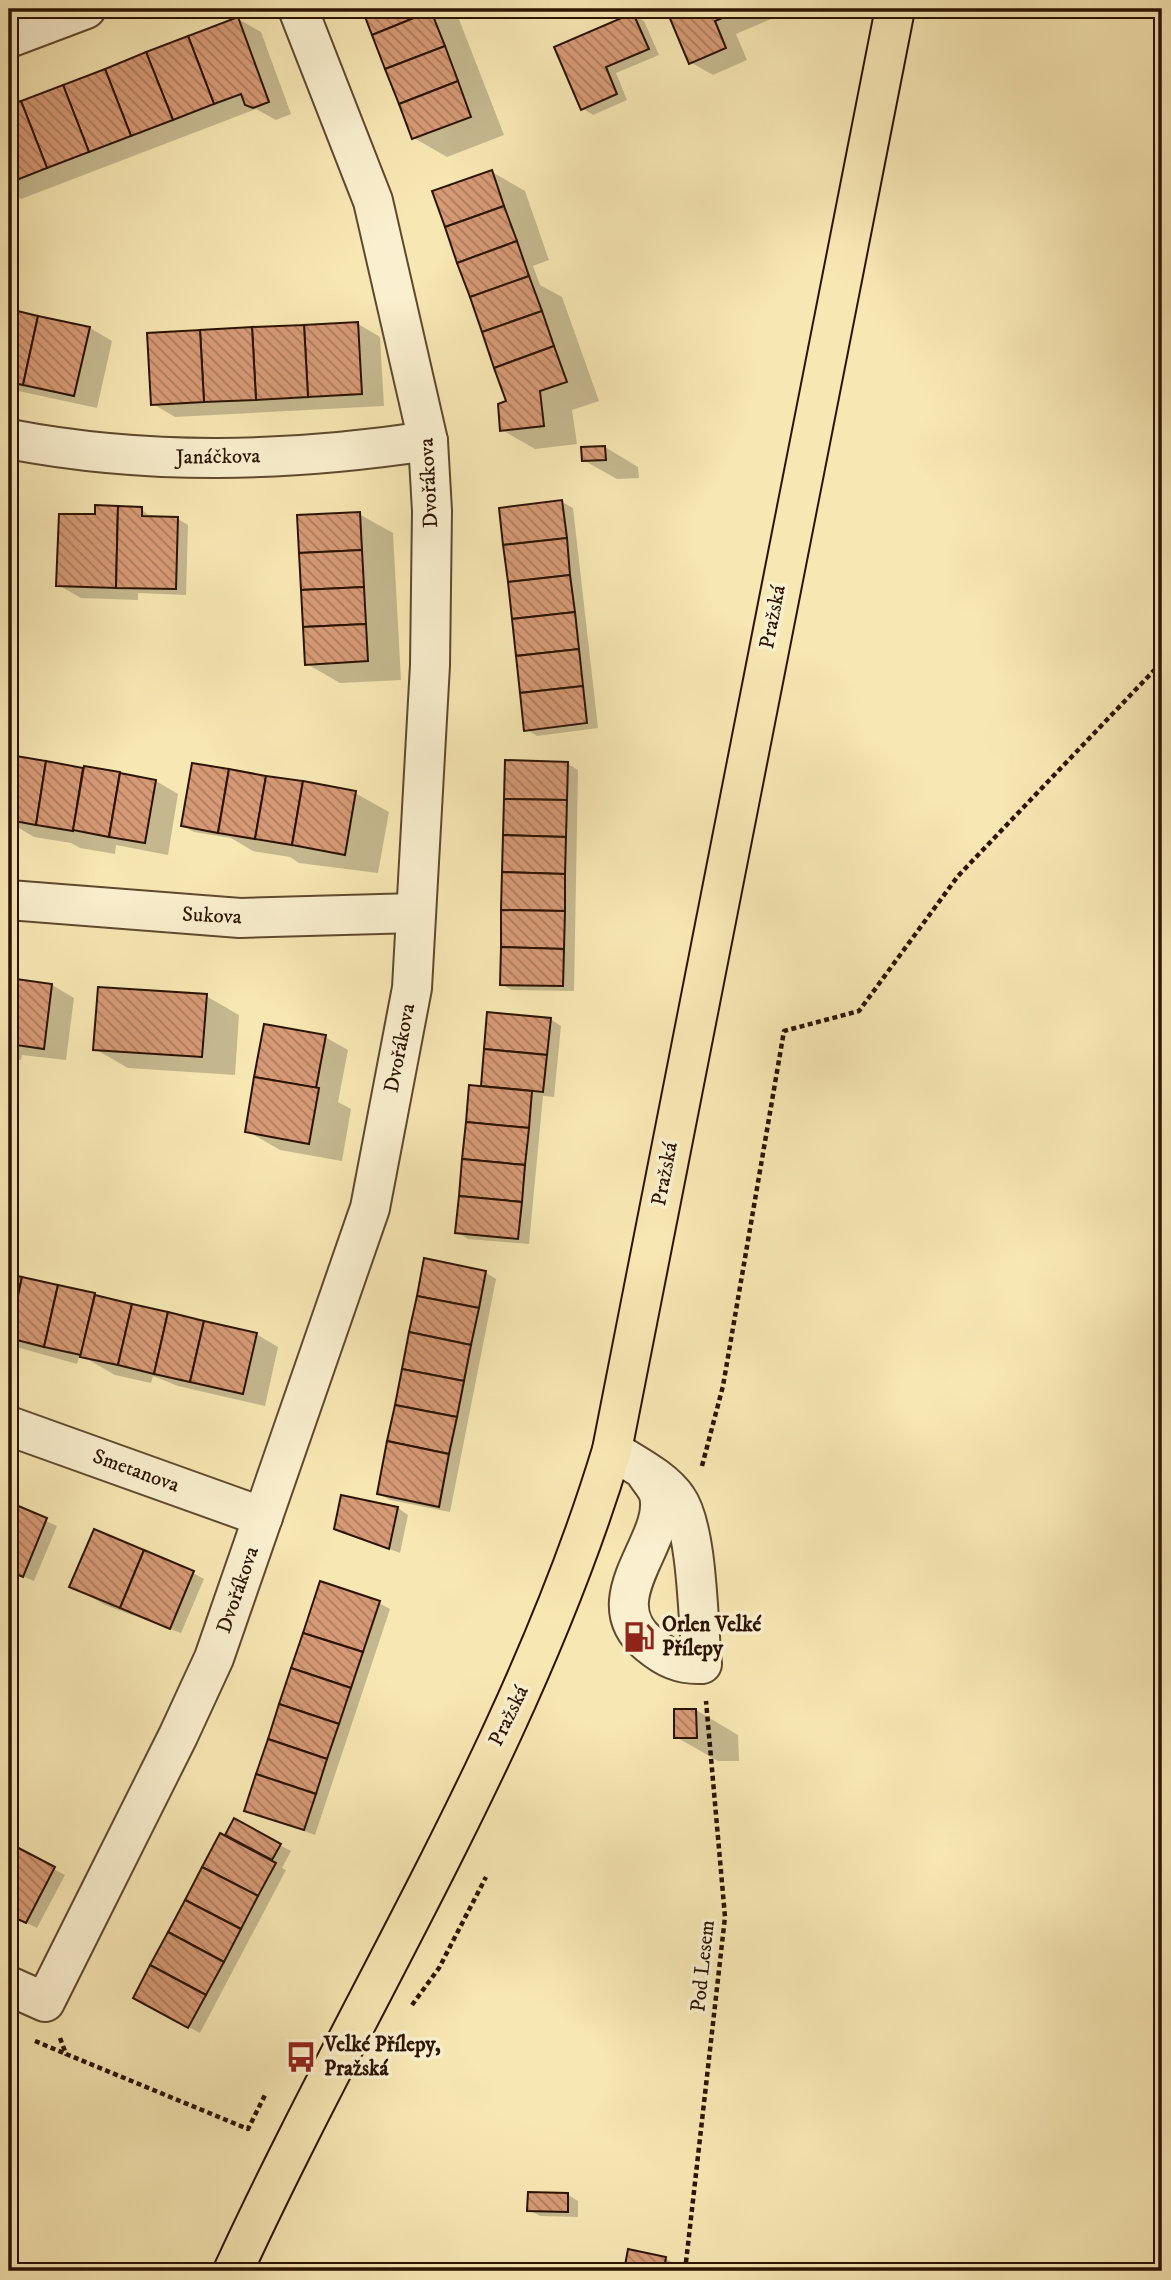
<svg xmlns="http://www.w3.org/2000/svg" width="1171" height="2280" font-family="'IM FELL DW Pica',serif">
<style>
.shadow{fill:#0003}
.building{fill:url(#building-back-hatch);stroke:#2c1401;stroke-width:2}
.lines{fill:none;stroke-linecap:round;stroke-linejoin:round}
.minor-casing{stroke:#5f492e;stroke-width:42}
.major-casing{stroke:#2c1401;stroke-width:42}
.path{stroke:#2c1401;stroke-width:4.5;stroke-dasharray:5 3.5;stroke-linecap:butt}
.minor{stroke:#faefce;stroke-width:38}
.major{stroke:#f7e7b3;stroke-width:38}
.labels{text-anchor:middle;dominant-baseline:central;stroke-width:7;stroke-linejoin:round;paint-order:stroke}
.street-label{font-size:21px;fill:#2c1401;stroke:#faefce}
.poi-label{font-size:21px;font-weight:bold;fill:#2c1401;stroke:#faefce;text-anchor:start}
</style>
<defs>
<pattern id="building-back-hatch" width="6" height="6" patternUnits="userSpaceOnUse" patternTransform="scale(1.75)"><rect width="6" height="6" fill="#d69a76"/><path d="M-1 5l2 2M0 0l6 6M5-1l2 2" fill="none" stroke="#ae7c5e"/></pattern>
</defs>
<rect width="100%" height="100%" fill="#f7e7b3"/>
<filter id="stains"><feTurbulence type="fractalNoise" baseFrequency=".00286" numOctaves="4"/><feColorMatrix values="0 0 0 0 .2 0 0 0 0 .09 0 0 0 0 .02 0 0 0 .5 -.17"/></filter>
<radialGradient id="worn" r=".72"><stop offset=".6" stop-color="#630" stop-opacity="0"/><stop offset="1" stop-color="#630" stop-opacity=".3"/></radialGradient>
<g class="shadow">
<path d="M364,9H455L504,135L447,157L414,138Z"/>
<path d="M668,9H775L778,16L736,34L747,60L713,75L690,62Z"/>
<path d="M633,15L644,21L659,55L616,73L627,100L593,115L582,108Z"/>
<path d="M238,19L261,32L291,114L276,120L256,109L21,199L9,192V107Z"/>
<path d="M492,172L525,191L549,260L533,266L540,285L562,297L599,401L572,410L577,444L535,449L502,430L509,402Z"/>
<path d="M9,311L90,328L112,341L97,408L9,389Z"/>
<path d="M358,324L380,337L384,406L175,417L153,404Z"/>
<path d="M605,447L638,467L639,478L617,479L583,460Z"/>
<path d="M562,502L573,508L598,728L537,736L526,729Z"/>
<path d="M141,509L152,518L178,519L188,525L186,595L138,593V600L81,598L58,585L97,516Z"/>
<path d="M359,514L393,533L401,680L340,683L307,664Z"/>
<path d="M11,757L156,781L178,794L168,855L116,845L115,854L80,848L71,843L34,837L9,822Z"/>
<path d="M568,764L578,770L574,991L512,990L501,984Z"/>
<path d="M355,793L389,812L378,873L299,863L290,857L253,851L231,838L194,832L183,826Z"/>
<path d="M9,979L52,985L74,998L66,1060L22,1055L21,1060L9,1058Z"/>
<path d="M206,996L239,1015L235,1075L128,1068L95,1049Z"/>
<path d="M489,1013L550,1019L561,1026L554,1097L543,1096L529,1244L468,1239L457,1232L482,1088Z"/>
<path d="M325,1037L348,1050L338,1102L351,1109L342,1161L280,1150L247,1131Z"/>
<path d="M485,1272L496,1279L450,1512L390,1500L379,1494Z"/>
<path d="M9,1276L256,1334L278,1347L265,1406L178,1386L153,1376L151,1383L115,1375L87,1359L79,1357L77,1364L9,1345Z"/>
<path d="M9,1504L57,1526L34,1581L9,1571Z"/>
<path d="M398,1508L408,1515L400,1553L336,1528Z"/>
<path d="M193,1573L204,1579L181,1633L105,1605L72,1586Z"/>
<path d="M379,1603L390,1609L315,1835L246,1810Z"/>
<path d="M696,1710L738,1735L739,1761H718L676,1737Z"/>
<path d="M235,1821L291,1851L282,1868L286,1870L200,2033L146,2004Z"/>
<path d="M9,1846L65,1875L37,1928L9,1914Z"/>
<path d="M567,2194L578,2201V2217L540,2216L529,2210Z"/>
<path d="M629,2252L666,2259L688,2271H626Z"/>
</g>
<g class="building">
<path d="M362,9H430L431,11L372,35Z"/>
<path d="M666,9H744L715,21L726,48L689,64Z"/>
<path d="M431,11L445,46L385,69L372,35Z"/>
<path d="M633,13L649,49L606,67L617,94L581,110L554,47Z"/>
<path d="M238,17L269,102L253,108L245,105L241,94L214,104L188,36Z"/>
<path d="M188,36L214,104L173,120L146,52Z"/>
<path d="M445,46L458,81L399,104L385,69Z"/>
<path d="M146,52L173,120L131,136L105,69Z"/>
<path d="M105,69L131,136L89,152L63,85Z"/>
<path d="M458,81L471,117L412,139L399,104Z"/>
<path d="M63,85L89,152L47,168L21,101Z"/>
<path d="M21,101L47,168L9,183V105Z"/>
<path d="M492,170L504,206L445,227L432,191Z"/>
<path d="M504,206L517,241L457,263L445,227Z"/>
<path d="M517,241L529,276L470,297L457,263Z"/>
<path d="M529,276L542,311L482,332L470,297Z"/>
<path d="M9,309L38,316L23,385L9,382Z"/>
<path d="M542,311L554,346L494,368L482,332Z"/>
<path d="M38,316L90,327L74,396L23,385Z"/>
<path d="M358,322L362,394L308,397L304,325Z"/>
<path d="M304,325L308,397L256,400L252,327Z"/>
<path d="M252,327L256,400L204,402L200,330Z"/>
<path d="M200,330L204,402L151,405L147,333Z"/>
<path d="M554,346L567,382L540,391L544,426L500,431L498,404L506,401L494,368Z"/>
<path d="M605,446L606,460L582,461L581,447Z"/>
<path d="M562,500L567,538L503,545L499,508Z"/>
<path d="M95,505L118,506L116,588L56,586L59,514H95Z"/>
<path d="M118,506L142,507V516L178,517L176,589L116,588Z"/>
<path d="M360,512L362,550L299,553L297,515Z"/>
<path d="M567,538L570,575L508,582L503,545Z"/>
<path d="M362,550L364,587L301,590L299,553Z"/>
<path d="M570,575L575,612L512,619L508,582Z"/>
<path d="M364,587L366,624L303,627L301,590Z"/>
<path d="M575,612L579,649L516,656L512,619Z"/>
<path d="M366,624L368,661L305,665L303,627Z"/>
<path d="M579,649L583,686L520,693L516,656Z"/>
<path d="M583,686L587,723L524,731L520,693Z"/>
<path d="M10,755L46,761L36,825L9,820Z"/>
<path d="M505,760L568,762L567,800L504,799Z"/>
<path d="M46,761L83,768L73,831L36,825Z"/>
<path d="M192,763L229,769L218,833L181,826Z"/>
<path d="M84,766L120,772L109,837L73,830Z"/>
<path d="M229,769L266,776L255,839L218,833Z"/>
<path d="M120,773L156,780L145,843L109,837Z"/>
<path d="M266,776L303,781L292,845L255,839Z"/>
<path d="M303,781L356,791L345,855L292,845Z"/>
<path d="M504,799L567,800L566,837L503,835Z"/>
<path d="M503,835L566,837L565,874L502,872Z"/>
<path d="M502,872L565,874V911L501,910Z"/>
<path d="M501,910L565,911L564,949L501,947Z"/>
<path d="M501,947L564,949L563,986L500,985Z"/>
<path d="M9,978L52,984L44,1049L9,1044Z"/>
<path d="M98,987L207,994L202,1057L93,1050Z"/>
<path d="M487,1012L551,1018L547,1055L484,1049Z"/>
<path d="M264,1024L326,1035L316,1088L254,1077Z"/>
<path d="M484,1049L547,1055L543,1092L481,1086Z"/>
<path d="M254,1077L319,1088L309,1144L245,1132Z"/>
<path d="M469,1085L532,1091L529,1128L466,1122Z"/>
<path d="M466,1122L529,1128L525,1165L462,1159Z"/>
<path d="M462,1159L525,1165L522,1202L459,1196Z"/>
<path d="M459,1196L522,1202L518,1239L455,1233Z"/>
<path d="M424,1258L486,1271L479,1308L417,1296Z"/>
<path d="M9,1274L22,1277L9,1333Z"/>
<path d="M22,1277L58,1285L44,1347L9,1338Z"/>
<path d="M58,1285L95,1293L81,1355L44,1347Z"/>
<path d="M95,1295L132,1304L118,1365L80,1357Z"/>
<path d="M417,1296L479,1308L471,1345L409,1332Z"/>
<path d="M132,1304L168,1312L154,1374L118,1365Z"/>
<path d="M168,1312L204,1321L190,1382L154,1374Z"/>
<path d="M204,1321L257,1333L243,1394L190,1382Z"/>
<path d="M409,1332L471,1345L464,1381L402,1369Z"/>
<path d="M402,1369L464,1381L457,1417L395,1405Z"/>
<path d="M395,1405L457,1417L449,1454L387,1441Z"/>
<path d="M387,1441L449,1454L439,1507L377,1494Z"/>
<path d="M341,1495L398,1507L389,1549L334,1529Z"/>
<path d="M9,1502L47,1518L23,1577L9,1571Z"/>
<path d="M94,1529L144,1550L120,1608L69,1587Z"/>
<path d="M144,1550L194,1571L170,1629L120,1608Z"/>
<path d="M320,1581L380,1601L363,1652L303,1633Z"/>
<path d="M303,1633L363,1652L351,1688L291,1668Z"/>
<path d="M291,1668L351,1688L339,1724L279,1704Z"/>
<path d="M279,1704L339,1724L327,1759L268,1739Z"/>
<path d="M674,1709H696L697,1738H674Z"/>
<path d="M268,1739L327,1759L316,1794L256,1774Z"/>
<path d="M256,1774L316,1794L304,1830L244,1811Z"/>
<path d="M234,1818L281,1844L272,1860L225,1835Z"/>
<path d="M220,1833L276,1863L258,1896L202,1867Z"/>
<path d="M9,1843L55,1867L26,1923L9,1915Z"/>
<path d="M202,1867L258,1896L241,1929L185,1900Z"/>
<path d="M185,1900L241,1929L224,1962L168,1932Z"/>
<path d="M168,1932L224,1962L206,1995L150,1965Z"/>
<path d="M150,1965L206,1995L188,2028L133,1998Z"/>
<path d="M528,2192L568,2193V2212L527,2211Z"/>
<path d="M628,2249L666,2257L664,2271H624Z"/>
</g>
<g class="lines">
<defs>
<g id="minor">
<path d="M9,38L86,9"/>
<path d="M9,439C150,466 287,462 428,441"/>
<path d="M9,900L240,918L416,913"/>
<path d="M9,1426L263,1517"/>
<path d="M612,1450C633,1464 663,1478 677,1499C698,1528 698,1625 702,1664C680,1665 666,1658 649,1644C594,1599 670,1541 659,1495C657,1487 649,1479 645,1472"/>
<path d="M9,1986L45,2002L178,1736L214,1658L370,1208L412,988L430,665L432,511L428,441L373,201L298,9"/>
</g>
<path id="major" d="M233,2271C359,1997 525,1739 612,1450L895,9"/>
</defs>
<use href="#minor" class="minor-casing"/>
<use href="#major" class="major-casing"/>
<g class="path">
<path d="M702,1466L723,1386L784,1031L859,1011L958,876L1162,662"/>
<path d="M412,2005L439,1968L486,1877"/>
<path d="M60,2038L66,2054L248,2129L266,2093"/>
<path d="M35,2041L66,2054"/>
<path d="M685,2271L725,1917L706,1701"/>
</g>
<use href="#minor" class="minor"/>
<use href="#major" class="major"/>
</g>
<defs>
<symbol id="fuel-bare" viewBox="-9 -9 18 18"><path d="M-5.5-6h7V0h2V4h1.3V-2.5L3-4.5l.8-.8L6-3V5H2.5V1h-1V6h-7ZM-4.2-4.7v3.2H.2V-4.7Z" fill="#8f2418" stroke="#faefce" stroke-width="2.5" paint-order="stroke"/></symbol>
<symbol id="bus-bare" viewBox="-9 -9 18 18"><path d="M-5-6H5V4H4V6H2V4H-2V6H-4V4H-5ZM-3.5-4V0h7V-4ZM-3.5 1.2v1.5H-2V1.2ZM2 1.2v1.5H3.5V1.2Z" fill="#8f2418" stroke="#faefce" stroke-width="2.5" paint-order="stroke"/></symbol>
</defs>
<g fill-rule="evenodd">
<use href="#fuel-bare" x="617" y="1615" width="44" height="44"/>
<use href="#bus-bare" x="279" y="2035" width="44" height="44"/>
</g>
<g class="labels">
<g class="street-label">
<text transform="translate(218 457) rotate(-1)">Janáčkova</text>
<text transform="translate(429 483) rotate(-93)">Dvořákova</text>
<text transform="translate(773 617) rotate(-79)">Pražská</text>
<text transform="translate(212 916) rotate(3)">Sukova</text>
<text transform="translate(400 1048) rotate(-79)">Dvořákova</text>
<text transform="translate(665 1174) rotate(-79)">Pražská</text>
<text transform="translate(136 1471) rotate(20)">Smetanova</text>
<text transform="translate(238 1590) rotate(-71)">Dvořákova</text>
<text transform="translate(509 1716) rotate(-64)">Pražská</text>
<text transform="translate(703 1966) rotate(-84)">Pod Lesem</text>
</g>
<g class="poi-label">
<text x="662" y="1625">Orlen Velké<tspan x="662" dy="24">Přílepy</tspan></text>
<text x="324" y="2045">Velké Přílepy,<tspan x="324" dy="24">Pražská</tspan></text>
</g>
</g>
<rect width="1171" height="2280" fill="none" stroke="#f7e7b3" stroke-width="35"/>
<rect x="10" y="10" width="1150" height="2259" fill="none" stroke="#2c1401" stroke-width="3.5"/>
<rect x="18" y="18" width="1136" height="2245" fill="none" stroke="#2c1401" stroke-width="2"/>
<rect width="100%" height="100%" filter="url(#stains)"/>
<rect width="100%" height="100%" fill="url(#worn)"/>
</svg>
